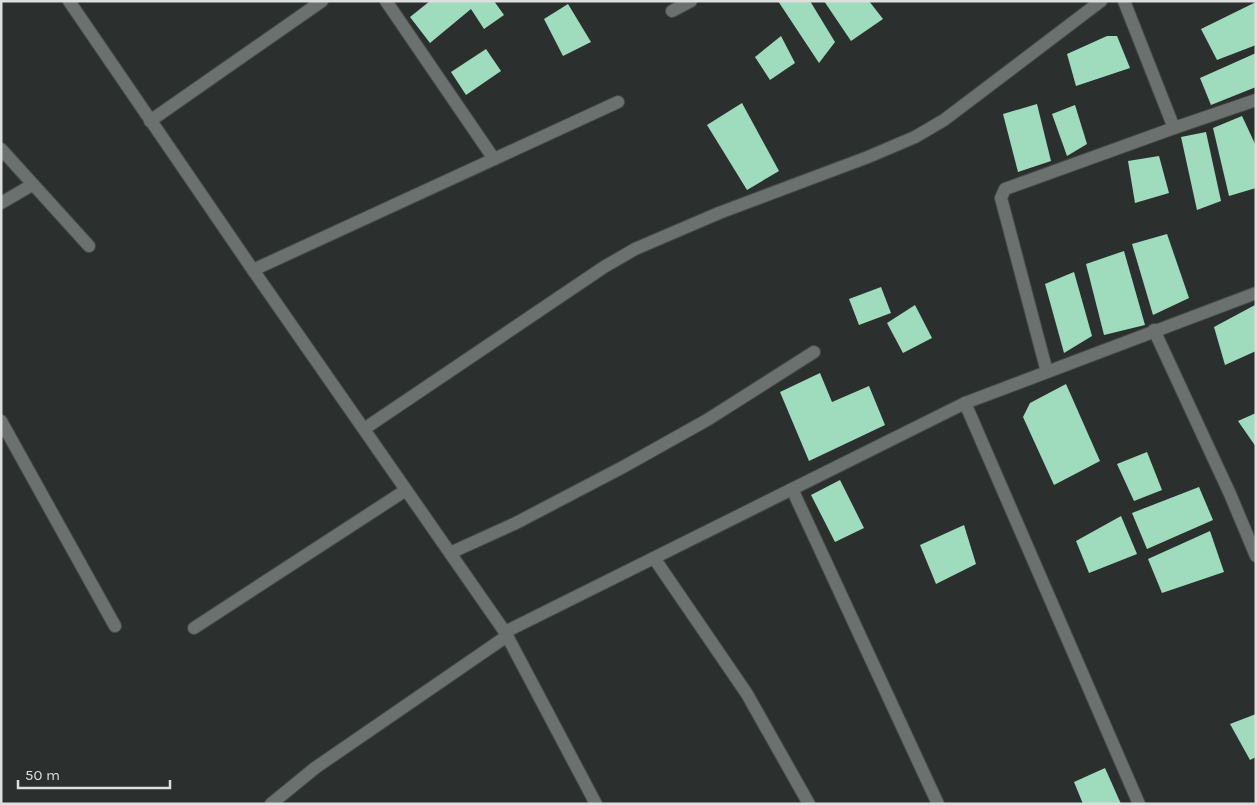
<svg xmlns="http://www.w3.org/2000/svg" width="1257" height="805" font-family="Karla,sans-serif">
<style>
.building{fill:#9edcbd}
.lines{fill:none;stroke-linecap:round;stroke-linejoin:round}
.minor-casing{stroke:#484c4a;stroke-width:14}
.minor{stroke:#6b716e;stroke-width:12}
</style>
<rect width="100%" height="100%" fill="#2b302e"/>
<g class="building">
<path d="M430,1H494L504,15L484,29L471,9L430,43L410,17Z"/>
<path d="M778,1H810L835,42L819,63Z"/>
<path d="M824,1H869L883,19L851,41Z"/>
<path d="M1256,2V45L1217,60L1201,29Z"/>
<path d="M568,4L591,42L563,56L544,19Z"/>
<path d="M781,36L795,63L770,80L755,57Z"/>
<path d="M1107,36H1117L1130,68L1076,86L1067,54Z"/>
<path d="M486,49L501,71L466,95L451,72Z"/>
<path d="M1256,53V87L1211,105L1200,78Z"/>
<path d="M742,103L779,171L747,190L707,125Z"/>
<path d="M1037,104L1051,161L1018,172L1003,114Z"/>
<path d="M1075,105L1087,144L1067,156L1052,114Z"/>
<path d="M1242,116L1256,146V188L1229,196L1213,128Z"/>
<path d="M1206,132L1221,201L1197,210L1181,137Z"/>
<path d="M1159,156L1169,193L1135,203L1128,161Z"/>
<path d="M1167,234L1189,298L1153,315L1132,244Z"/>
<path d="M1124,251L1145,325L1104,335L1086,264Z"/>
<path d="M1074,272L1092,336L1064,353L1045,284Z"/>
<path d="M881,287L891,313L859,325L849,299Z"/>
<path d="M915,305L932,338L903,353L887,323Z"/>
<path d="M1255,305L1256,351L1225,365L1214,327Z"/>
<path d="M820,373L832,402L869,386L885,425L809,461L780,392Z"/>
<path d="M1066,384L1100,461L1054,485L1023,417L1030,403Z"/>
<path d="M1256,413V447L1238,421Z"/>
<path d="M1147,452L1162,490L1134,501L1117,464Z"/>
<path d="M840,480L864,528L835,542L811,495Z"/>
<path d="M1199,487L1213,520L1147,549L1132,513Z"/>
<path d="M1121,516L1137,554L1089,573L1076,541Z"/>
<path d="M964,525L976,564L936,584L920,545Z"/>
<path d="M1210,531L1224,572L1162,593L1148,559Z"/>
<path d="M1256,714V757L1250,760L1230,724Z"/>
<path d="M1105,768L1121,804H1083L1074,782Z"/>
</g>
<g class="lines">
<defs>
<g id="minor">
<path d="M69,1L253,270L505,632L596,804"/>
<path d="M386,1L494,159"/>
<path d="M1124,1L1174,128"/>
<path d="M672,11L691,1"/>
<path d="M150,121L322,1"/>
<path d="M1,149L89,246"/>
<path d="M1,203L32,185"/>
<path d="M253,270L618,102"/>
<path d="M1154,330L1230,494L1256,556"/>
<path d="M1047,372L1001,198L1005,189L1174,128L1256,100"/>
<path d="M965,403L1139,804"/>
<path d="M1,421L115,626"/>
<path d="M364,429L604,267L635,249L719,213L868,157L915,137L944,120L1101,1"/>
<path d="M792,489L938,804"/>
<path d="M450,553L516,523L623,467L707,420L814,352"/>
<path d="M654,558L747,694L809,804"/>
<path d="M194,628L406,490"/>
<path d="M505,632L965,403L1256,293"/>
<path d="M271,804L315,768L507,636"/>
</g>
</defs>
<use href="#minor" class="minor-casing"/>
<use href="#minor" class="minor"/>
</g>
<rect width="1257" height="805" fill="none" stroke="#dcdfde" stroke-width="5"/>
<path d="M18 780v8h152v-8" fill="none" stroke="#dcdfde" stroke-width="2.5"/>
<text x="25" y="780" font-size="15" fill="#dcdfde" stroke="#2b302e" stroke-width="4" paint-order="stroke">50 m</text>
</svg>
